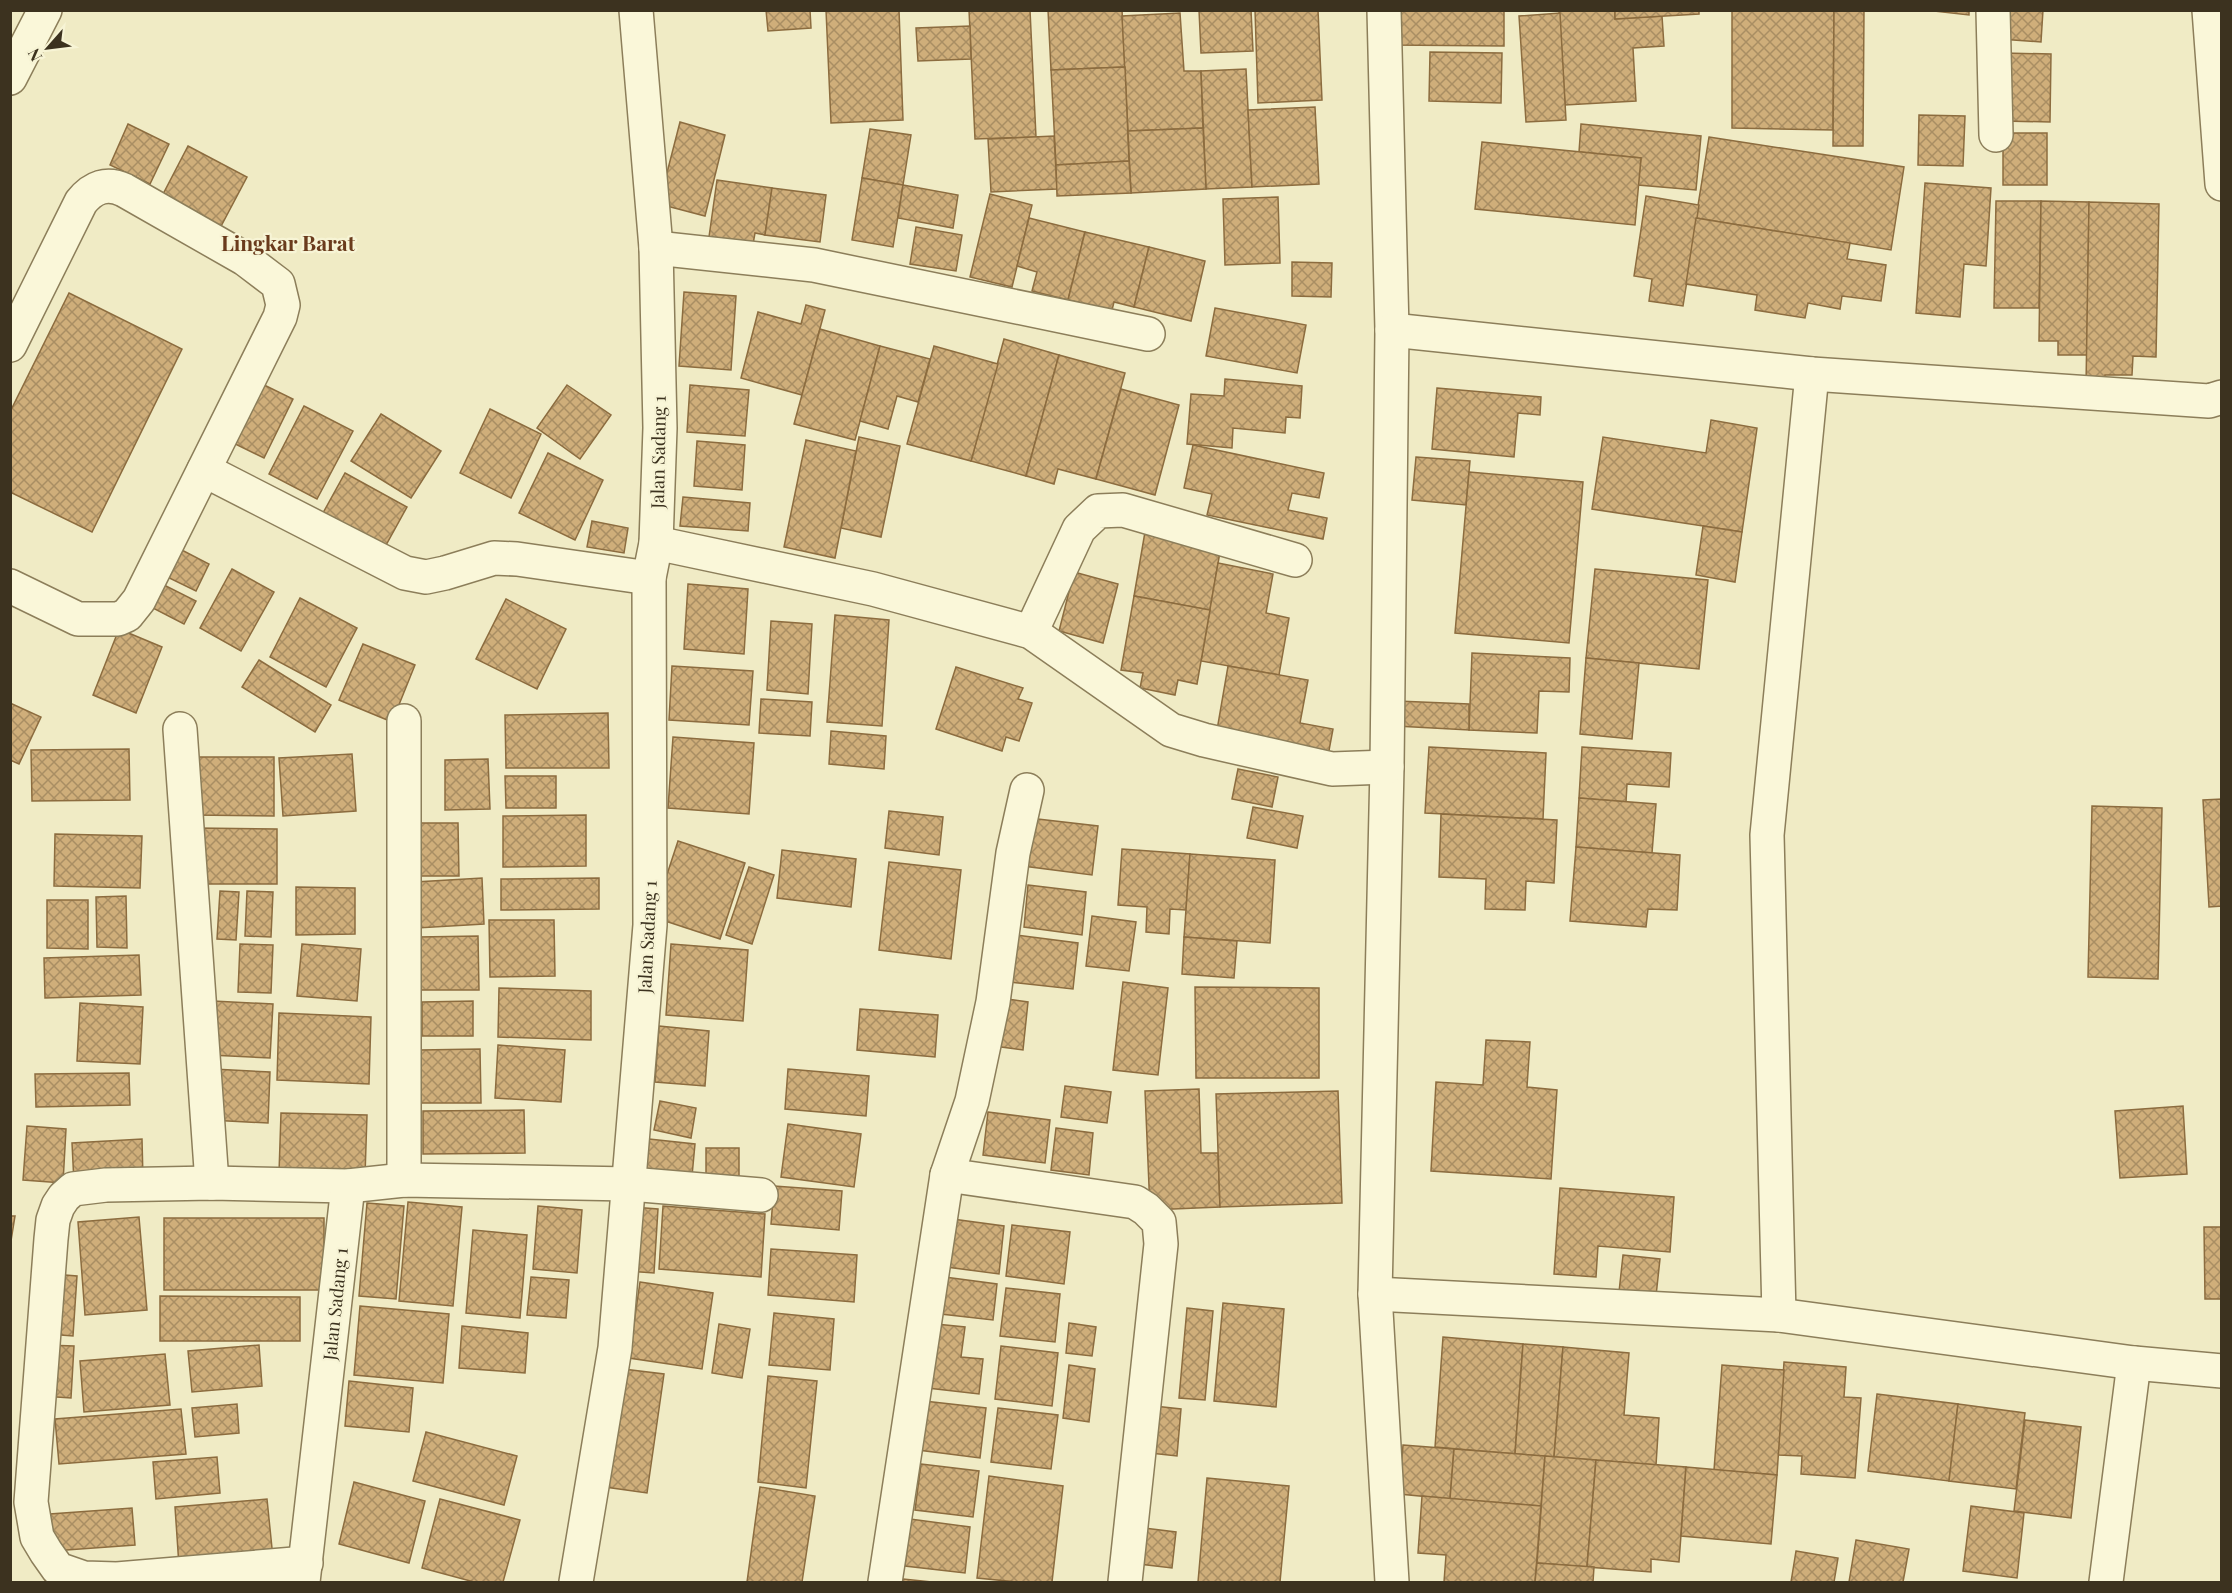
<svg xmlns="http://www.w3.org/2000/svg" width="2232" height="1593" font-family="'Playfair Display',serif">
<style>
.building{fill:url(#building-cross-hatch);stroke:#8c6c3f;stroke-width:1.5}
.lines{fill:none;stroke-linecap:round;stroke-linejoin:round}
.minor-casing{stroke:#8c7e5a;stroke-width:36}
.minor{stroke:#faf7d9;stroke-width:33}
.labels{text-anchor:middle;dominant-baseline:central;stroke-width:4.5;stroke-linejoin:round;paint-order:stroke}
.street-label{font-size:18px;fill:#3c321f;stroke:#f7f4d5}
.quarter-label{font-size:21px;font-weight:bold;fill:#6a3b1c;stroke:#f7f4d5}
</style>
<defs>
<pattern id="building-cross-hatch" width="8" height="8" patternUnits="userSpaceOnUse" patternTransform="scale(1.5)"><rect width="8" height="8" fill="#cfae7a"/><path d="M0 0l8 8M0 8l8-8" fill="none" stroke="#a98e63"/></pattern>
</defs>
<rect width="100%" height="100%" fill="#f0ebc5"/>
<g class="building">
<path d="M766,10H810L811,28L768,31Z"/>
<path d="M826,10H899L903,120L831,123Z"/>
<path d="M969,10H1030L1036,137L975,139Z"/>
<path d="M1048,10H1122L1125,67L1051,70Z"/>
<path d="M1199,10H1251L1253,51L1201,53Z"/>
<path d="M1255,10H1318L1322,100L1258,103Z"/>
<path d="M1391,10H1504V46L1391,45Z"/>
<path d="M1559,10H1615V19L1662,16L1664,46L1633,48L1636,101L1565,105Z"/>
<path d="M1615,10H1699V14L1615,19Z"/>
<path d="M1732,10H1834L1833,130L1732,128Z"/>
<path d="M1834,10H1864L1863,146H1833Z"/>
<path d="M1925,10H1969V15Z"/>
<path d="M2001,10H2043L2041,42L2000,39Z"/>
<path d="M1180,13L1184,71H1201L1203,128L1128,131L1122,16Z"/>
<path d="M1560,13L1566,120L1526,122L1519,16Z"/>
<path d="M970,26L971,59L918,61L916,28Z"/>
<path d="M1430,52L1502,53L1501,103L1429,101Z"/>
<path d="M2003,53L2051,54L2050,122L2003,121Z"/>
<path d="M1125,67L1129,161L1056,165L1051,70Z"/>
<path d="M1246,69L1252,187L1206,189L1201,71Z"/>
<path d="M1315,107L1319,184L1252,187L1248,110Z"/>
<path d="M1919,115L1965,116L1963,166L1918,165Z"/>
<path d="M680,122L725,135L705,216L659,204Z"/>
<path d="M128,124L169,144L150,184L110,165Z"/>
<path d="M1581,124L1701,136L1696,190L1638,185L1641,158L1579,152Z"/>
<path d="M1203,128L1206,189L1131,193L1128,131Z"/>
<path d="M870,129L911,135L903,185L862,178Z"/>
<rect x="2003" y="133" width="44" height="52"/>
<path d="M1054,136L1057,189L991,192L988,139Z"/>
<path d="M1709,137L1904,167L1891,250L1696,218Z"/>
<path d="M1482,142L1641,158L1635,225L1475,209Z"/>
<path d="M188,146L247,177L219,230L160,200Z"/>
<path d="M1129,161L1131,193L1057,196L1056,165Z"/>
<path d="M862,178L903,185L893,247L852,240Z"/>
<path d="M717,180L772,188L765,235L755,233L752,250L708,244Z"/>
<path d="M1925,183L1991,188L1986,266L1964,264L1960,317L1916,313Z"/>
<path d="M903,185L958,195L953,228L898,218Z"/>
<path d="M772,188L826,195L820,242L765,235Z"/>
<path d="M990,194L1032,205L1012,287L970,277Z"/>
<path d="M1646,196L1699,205L1683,306L1649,301L1652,279L1634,276Z"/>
<path d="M1278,197L1280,263L1225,265L1223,199Z"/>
<path d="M1996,201H2041L2039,308H1994Z"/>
<path d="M2041,201L2089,202L2087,355H2058V341H2039Z"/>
<path d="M2089,202L2159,204L2156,357L2133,356L2132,375H2105L2104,386L2086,385Z"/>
<path d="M1029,218L1085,232L1068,300L1032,291L1037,272L1017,266Z"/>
<path d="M1696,218L1850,243L1847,259L1886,265L1881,301L1842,296L1840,309L1808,303L1805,318L1755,310L1757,295L1686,284Z"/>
<path d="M916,227L962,235L956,271L910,264Z"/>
<path d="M1085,232L1149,247L1134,307L1114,302L1112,310L1068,300Z"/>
<path d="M1149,247L1205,261L1191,321L1134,307Z"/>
<path d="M1292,262L1332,263L1331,297L1292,296Z"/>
<path d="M684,292L736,296L731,370L679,366Z"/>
<path d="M69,293L182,349L92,532L10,492V412Z"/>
<path d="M806,305L825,310L802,395L741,378L758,312L801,324Z"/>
<path d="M1215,308L1306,325L1297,373L1206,356Z"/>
<path d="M820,329L880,346L855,440L794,424Z"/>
<path d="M1004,339L1059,355L1026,476L971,461Z"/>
<path d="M880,346L930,359L918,402L897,396L888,429L860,421Z"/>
<path d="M934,346L998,364L971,461L907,444Z"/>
<path d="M1059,355L1125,373L1096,479L1058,469L1054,484L1026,476Z"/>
<path d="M1225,379L1302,386L1300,418L1286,417L1285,433L1233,428L1232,448L1187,444L1191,394L1224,396Z"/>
<path d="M258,382L293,399L264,458L229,441Z"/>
<path d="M567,385L611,415L580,459L537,428Z"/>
<path d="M690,385L749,390L745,436L687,432Z"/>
<path d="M1437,388L1541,397L1540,415L1518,413L1514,457L1432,449Z"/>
<path d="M1121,389L1179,405L1155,495L1096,479Z"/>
<path d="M304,406L353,431L317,499L269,474Z"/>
<path d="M490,409L541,434L511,498L460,473Z"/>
<path d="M381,414L441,451L411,498L351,461Z"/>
<path d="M1711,420L1757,428L1742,532L1592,509L1603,437L1706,453Z"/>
<path d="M859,437L900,446L881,537L841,528Z"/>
<path d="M806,440L856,451L835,558L784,547Z"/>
<path d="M697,441L745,445L742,490L694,486Z"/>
<path d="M1193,445L1324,473L1319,498L1292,493L1288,510L1327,518L1323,539L1207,515L1212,494L1184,488Z"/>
<path d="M548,453L603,480L575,540L519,513Z"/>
<path d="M1416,457L1470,461L1466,505L1412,500Z"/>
<path d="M1469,472L1583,482L1569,643L1455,633Z"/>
<path d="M345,473L407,507L380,556L318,522Z"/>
<path d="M683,497L750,503L748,531L680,526Z"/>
<path d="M592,521L628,528L624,553L587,547Z"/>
<path d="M1703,526L1742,532L1735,582L1696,575Z"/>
<path d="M1145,532L1221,546L1210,610L1134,596Z"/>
<path d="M174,546L209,564L196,591L161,574Z"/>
<path d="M1218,563L1273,574L1266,613L1289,618L1279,675L1201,661Z"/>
<path d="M232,569L274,592L241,651L200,628Z"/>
<path d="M1595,569L1708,580L1699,669L1586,658Z"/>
<path d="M1074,572L1118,584L1103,643L1059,631Z"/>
<path d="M156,581L196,601L184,624L145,604Z"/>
<path d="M688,584L748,589L744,654L684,649Z"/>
<path d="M1134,596L1210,610L1197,684L1178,680L1175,695L1140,688L1143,673L1121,670Z"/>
<path d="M300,598L357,628L326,687L270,657Z"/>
<path d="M506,599L566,629L537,689L476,659Z"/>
<path d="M835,615L889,620L882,726L827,722Z"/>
<path d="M771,621L812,624L808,694L767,690Z"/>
<path d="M119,629L162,647L136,713L93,695Z"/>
<path d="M363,644L415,665L392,722L339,700Z"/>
<path d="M1472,653L1570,658L1569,692L1539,691L1537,733L1469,730Z"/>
<path d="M1586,658L1639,663L1632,739L1580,734Z"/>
<path d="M259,660L331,705L315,732L242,687Z"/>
<path d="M672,666L753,671L749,725L669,720Z"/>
<path d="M1228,666L1308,680L1300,723L1333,729L1328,756L1216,736Z"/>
<path d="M956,667L1023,688L1018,699L1032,703L1019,741L1006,737L1002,751L936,729Z"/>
<path d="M761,699L812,702L810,736L759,733Z"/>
<path d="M1397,701L1469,704V730L1396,726Z"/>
<path d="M10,703L41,717L19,764L10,760Z"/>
<path d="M608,713L609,768H506L505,715Z"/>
<path d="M831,731L886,736L884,769L829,764Z"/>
<path d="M673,737L754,743L749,814L668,808Z"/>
<path d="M1429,747L1546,753L1543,819L1425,813Z"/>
<path d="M1582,747L1671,753L1669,787L1627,784L1626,802L1579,798Z"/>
<path d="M129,749L130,800L32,801L31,750Z"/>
<path d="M352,754L356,811L283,816L279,758Z"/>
<path d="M192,757H274V816L192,815Z"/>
<path d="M488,759L490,809L445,810V760Z"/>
<path d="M1238,769L1278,777L1272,807L1232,799Z"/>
<path d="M505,776H556V808H506Z"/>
<path d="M1579,798L1656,804L1652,853L1576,847Z"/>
<path d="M2222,799V906L2209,907L2203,800Z"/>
<path d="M2092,806L2162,808L2158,979L2088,977Z"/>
<path d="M1253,807L1303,816L1297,848L1247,838Z"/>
<path d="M889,811L943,817L939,855L885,848Z"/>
<path d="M1441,814L1557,820L1554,883L1526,881L1525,910L1485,909L1486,879L1439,877Z"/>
<path d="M586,815V866L503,867V816Z"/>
<path d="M1029,818L1098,826L1092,875L1023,866Z"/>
<path d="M419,823H458L459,876H420Z"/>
<path d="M196,828L277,829V884H196Z"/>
<path d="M55,834L142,836L140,888L54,886Z"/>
<path d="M678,841L745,863L720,939L653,917Z"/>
<path d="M1576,847L1680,855L1677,910L1648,909L1646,927L1570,921Z"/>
<path d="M1122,849L1190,854L1186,910L1170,909L1169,934L1146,932L1147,907L1118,905Z"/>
<path d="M782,850L856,859L851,907L777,898Z"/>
<path d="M1190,854L1275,860L1270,943L1184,937Z"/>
<path d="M889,862L961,870L951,959L879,950Z"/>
<path d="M749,867L774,875L752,944L726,935Z"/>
<path d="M482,878L484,924L417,928L415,882Z"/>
<path d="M599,878V909L501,910V879Z"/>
<path d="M1028,885L1086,892L1082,935L1024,927Z"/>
<path d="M296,887L355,888V934L296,935Z"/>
<path d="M220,891L239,892L236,940L217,939Z"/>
<path d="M247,891L273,892L271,937L245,936Z"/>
<path d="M126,896L127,948L97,947L96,897Z"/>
<path d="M47,900H88V949L47,948Z"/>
<path d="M1092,916L1136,922L1129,971L1086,966Z"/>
<path d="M489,920H554L555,976L490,977Z"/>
<path d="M1016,935L1078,943L1073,989L1010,982Z"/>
<path d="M478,936L479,990H419L418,937Z"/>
<path d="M1184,937L1237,941L1234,978L1182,974Z"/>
<path d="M240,944L273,945L271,993L238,992Z"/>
<path d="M302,944L361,949L357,1001L297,996Z"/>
<path d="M671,944L748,950L743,1021L666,1015Z"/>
<path d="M139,955L141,995L45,998L44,958Z"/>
<path d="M1123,982L1168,988L1158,1075L1113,1070Z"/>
<path d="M1195,987L1319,988V1078H1196Z"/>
<path d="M499,988L591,991V1040L498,1037Z"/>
<path d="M1000,998L1028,1002L1023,1050L994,1046Z"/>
<path d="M213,1001L273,1004L270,1058L210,1055Z"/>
<path d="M473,1001V1036H422V1002Z"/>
<path d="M80,1003L143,1007L140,1064L77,1061Z"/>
<path d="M860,1009L938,1015L935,1057L857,1050Z"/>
<path d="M279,1013L371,1017L369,1084L277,1080Z"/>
<path d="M659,1026L709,1031L705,1086L655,1082Z"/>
<path d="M1486,1040L1530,1042L1527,1087L1557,1090L1551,1179L1431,1171L1436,1082L1483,1085Z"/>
<path d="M498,1045L565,1050L561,1102L495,1098Z"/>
<path d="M480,1049L481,1103H421L420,1050Z"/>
<path d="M213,1069L270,1072L268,1123L210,1120Z"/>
<path d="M788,1069L869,1076L866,1116L785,1109Z"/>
<path d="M129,1073L130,1105L36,1107L35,1074Z"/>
<path d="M1065,1086L1111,1092L1107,1123L1061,1117Z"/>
<path d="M1199,1089L1201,1153H1218L1220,1207L1150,1210L1145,1091Z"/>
<path d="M1338,1091L1342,1203L1220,1207L1216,1094Z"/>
<path d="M660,1101L696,1108L691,1138L654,1130Z"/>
<path d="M2183,1106L2187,1174L2120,1178L2115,1111Z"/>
<path d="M524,1110L525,1153L423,1154V1111Z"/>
<path d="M988,1112L1050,1120L1045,1163L983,1155Z"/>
<path d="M281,1113L367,1115L365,1176L279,1173Z"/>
<path d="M788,1124L861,1134L854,1187L781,1177Z"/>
<path d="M27,1126L66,1129L63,1183L23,1180Z"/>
<path d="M1056,1128L1093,1133L1089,1175L1051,1170Z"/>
<path d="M142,1139L143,1179L74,1183L72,1143Z"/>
<path d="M649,1139L695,1144L692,1176L646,1171Z"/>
<rect x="706" y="1148" width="33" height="33"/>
<path d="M774,1186L842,1191L839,1230L771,1224Z"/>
<path d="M1560,1188L1674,1197L1670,1252L1598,1246L1596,1277L1554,1274Z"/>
<path d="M408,1202L462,1207L453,1306L399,1301Z"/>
<path d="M367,1203L404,1206L396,1299L359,1296Z"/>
<path d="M538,1206L582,1210L577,1273L533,1269Z"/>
<path d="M663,1206L765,1214L761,1277L659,1269Z"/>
<path d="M632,1207L658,1209L654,1273L627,1271Z"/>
<path d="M10,1216H15L10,1247Z"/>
<path d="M139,1217L147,1310L85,1315L78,1222Z"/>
<rect x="164" y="1218" width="160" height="72"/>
<path d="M945,1218L1004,1226L999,1274L939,1266Z"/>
<path d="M1012,1225L1070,1232L1064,1284L1006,1276Z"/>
<path d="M2204,1227H2222V1299H2205Z"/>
<path d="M473,1230L527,1235L520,1318L466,1313Z"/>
<path d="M771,1249L857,1255L854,1302L768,1295Z"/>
<path d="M1623,1255L1660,1259L1656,1296L1619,1292Z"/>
<path d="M52,1274L77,1276L73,1336L48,1334Z"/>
<path d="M937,1276L997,1284L993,1320L932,1313Z"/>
<path d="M531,1277L569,1280L566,1318L527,1315Z"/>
<path d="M640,1282L713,1293L702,1369L629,1358Z"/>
<path d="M1006,1288L1060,1294L1055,1342L1000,1336Z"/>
<path d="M160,1296L300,1297V1341H160Z"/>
<path d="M1223,1303L1284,1309L1276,1407L1214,1401Z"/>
<path d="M360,1306L449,1314L443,1383L354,1375Z"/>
<path d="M1187,1308L1213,1311L1205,1400L1179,1398Z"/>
<path d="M774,1313L834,1319L830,1370L769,1365Z"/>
<path d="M926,1323L965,1327L961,1357L983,1359L979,1394L919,1387Z"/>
<path d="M1069,1323L1096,1327L1092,1356L1066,1353Z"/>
<path d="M719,1324L750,1329L742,1378L712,1373Z"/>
<path d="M462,1326L528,1333L525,1373L459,1368Z"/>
<path d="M1443,1337L1523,1344L1515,1454L1435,1447Z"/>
<path d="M1523,1344L1563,1347L1554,1457L1515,1454Z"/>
<path d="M45,1345L74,1346L71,1398L42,1396Z"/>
<path d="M259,1345L262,1386L192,1392L188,1351Z"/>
<path d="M1001,1346L1058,1353L1052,1406L995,1399Z"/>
<path d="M1563,1347L1629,1353L1624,1415L1659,1418L1656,1465L1554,1457Z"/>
<path d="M165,1354L170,1405L84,1412L80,1361Z"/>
<path d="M1784,1362L1846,1367L1844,1397L1861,1398L1855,1478L1801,1474L1802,1456L1778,1455Z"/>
<path d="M1069,1365L1095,1369L1089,1422L1063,1418Z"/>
<path d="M1722,1365L1784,1370L1777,1475L1714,1470Z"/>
<path d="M615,1368L664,1374L647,1493L598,1486Z"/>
<path d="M768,1376L817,1381L806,1488L758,1482Z"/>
<path d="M349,1381L413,1388L409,1432L345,1426Z"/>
<path d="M1877,1394L1958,1404L1949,1481L1868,1471Z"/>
<path d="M924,1401L986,1408L980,1458L918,1450Z"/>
<path d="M237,1404L239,1433L195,1437L192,1408Z"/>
<path d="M1958,1404L2025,1413L2016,1489L1949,1481Z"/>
<path d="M1145,1405L1181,1409L1177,1456L1141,1452Z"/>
<path d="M998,1408L1058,1415L1051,1469L991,1462Z"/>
<path d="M181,1409L186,1454L59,1464L55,1419Z"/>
<path d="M2025,1420L2081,1427L2071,1518L2014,1511Z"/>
<path d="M426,1432L517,1456L504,1505L413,1481Z"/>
<path d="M1403,1445L1454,1449L1450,1499L1399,1494Z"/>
<path d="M1454,1449L1545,1456L1541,1506L1450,1499Z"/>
<path d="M1545,1456L1596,1460L1587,1567L1537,1563Z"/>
<path d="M217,1457L220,1493L156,1499L153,1462Z"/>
<path d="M1596,1460L1686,1467L1679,1562L1651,1559V1572L1587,1567Z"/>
<path d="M921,1464L979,1471L973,1517L915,1510Z"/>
<path d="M1686,1467L1777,1475L1771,1544L1681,1536Z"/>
<path d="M989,1476L1063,1486L1052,1582H1017L977,1578Z"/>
<path d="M1207,1478L1289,1486L1280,1582H1198Z"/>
<path d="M354,1482L425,1501L409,1563L339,1544Z"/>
<path d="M760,1487L815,1496L802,1582H747Z"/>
<path d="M1422,1496L1541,1506L1535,1582H1444L1446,1555L1418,1553Z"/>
<path d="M267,1499L273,1558L179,1566L175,1507Z"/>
<path d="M440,1499L520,1520L503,1582H474L422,1568Z"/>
<path d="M1971,1506L2024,1513L2017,1578L1963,1571Z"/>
<path d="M132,1508L135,1545L53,1551L50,1514Z"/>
<path d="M910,1519L970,1527L965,1573L905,1566Z"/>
<path d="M1144,1528L1176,1532L1172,1568L1139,1564Z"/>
<path d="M1856,1540L1909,1549L1903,1582H1849Z"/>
<path d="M1796,1551L1838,1558L1834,1582H1791Z"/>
<path d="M1537,1563L1594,1567L1593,1582H1535Z"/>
<path d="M903,1579L932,1582H902Z"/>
</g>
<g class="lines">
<defs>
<g id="minor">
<path d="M1384,10L1392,330L1387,767L1375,1294L1392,1582"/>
<path d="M1993,10L1996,135"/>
<path d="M2209,10L2222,184"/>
<path d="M10,78L45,10"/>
<path d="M656,248L814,265L1148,334"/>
<path d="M1392,330L1812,374L2209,401L2222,397"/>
<path d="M10,345L81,202C93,187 107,182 124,190L245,259L278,284L283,305L280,317L139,600L127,615L118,619H78L10,586"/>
<path d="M204,470L405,573L426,577L445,573L494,558L517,559L649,578"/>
<path d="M656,543L873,589L1031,632L1171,730L1204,740L1332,769L1387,767"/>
<path d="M1031,632L1079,529L1098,511L1123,510L1295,560"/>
<path d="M180,729L212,1183"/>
<path d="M947,1175L1135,1202L1146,1209L1159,1222L1161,1244L1125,1582"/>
<path d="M404,1180V721"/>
<path d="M1375,1294L1779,1315L2134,1363L2222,1371"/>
<path d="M1779,1315L1767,835L1812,374"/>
<path d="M306,1563L117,1579L84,1578L58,1569L46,1552L37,1537L31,1502L51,1239L53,1220L58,1206L64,1197L73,1189L106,1185L212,1183L348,1186L404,1180L630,1184L761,1195"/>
<path d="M303,1582L348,1186"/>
<path d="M576,1582L615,1348L650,925L649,578L656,543L660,428L656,248L636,10"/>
<path d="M885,1582L947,1175L972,1101L993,1002L1013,853L1027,790"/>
<path d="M2106,1582L2134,1363"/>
</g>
</defs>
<use href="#minor" class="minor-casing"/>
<use href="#minor" class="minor"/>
</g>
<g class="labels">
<g class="street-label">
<text transform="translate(658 452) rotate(-89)">Jalan Sadang 1</text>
<text transform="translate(647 937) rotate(-87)">Jalan Sadang 1</text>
<text transform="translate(335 1304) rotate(-84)">Jalan Sadang 1</text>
</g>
<g class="quarter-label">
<text x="288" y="242">Lingkar Barat</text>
</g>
</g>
<rect width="2232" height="1593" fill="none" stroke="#3c321f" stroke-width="24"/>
<g transform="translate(48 48) rotate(242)" stroke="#f7f4d5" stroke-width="4.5" paint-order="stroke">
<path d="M0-4.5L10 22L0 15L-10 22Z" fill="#3c321f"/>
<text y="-9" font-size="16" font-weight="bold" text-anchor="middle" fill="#3c321f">N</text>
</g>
</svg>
